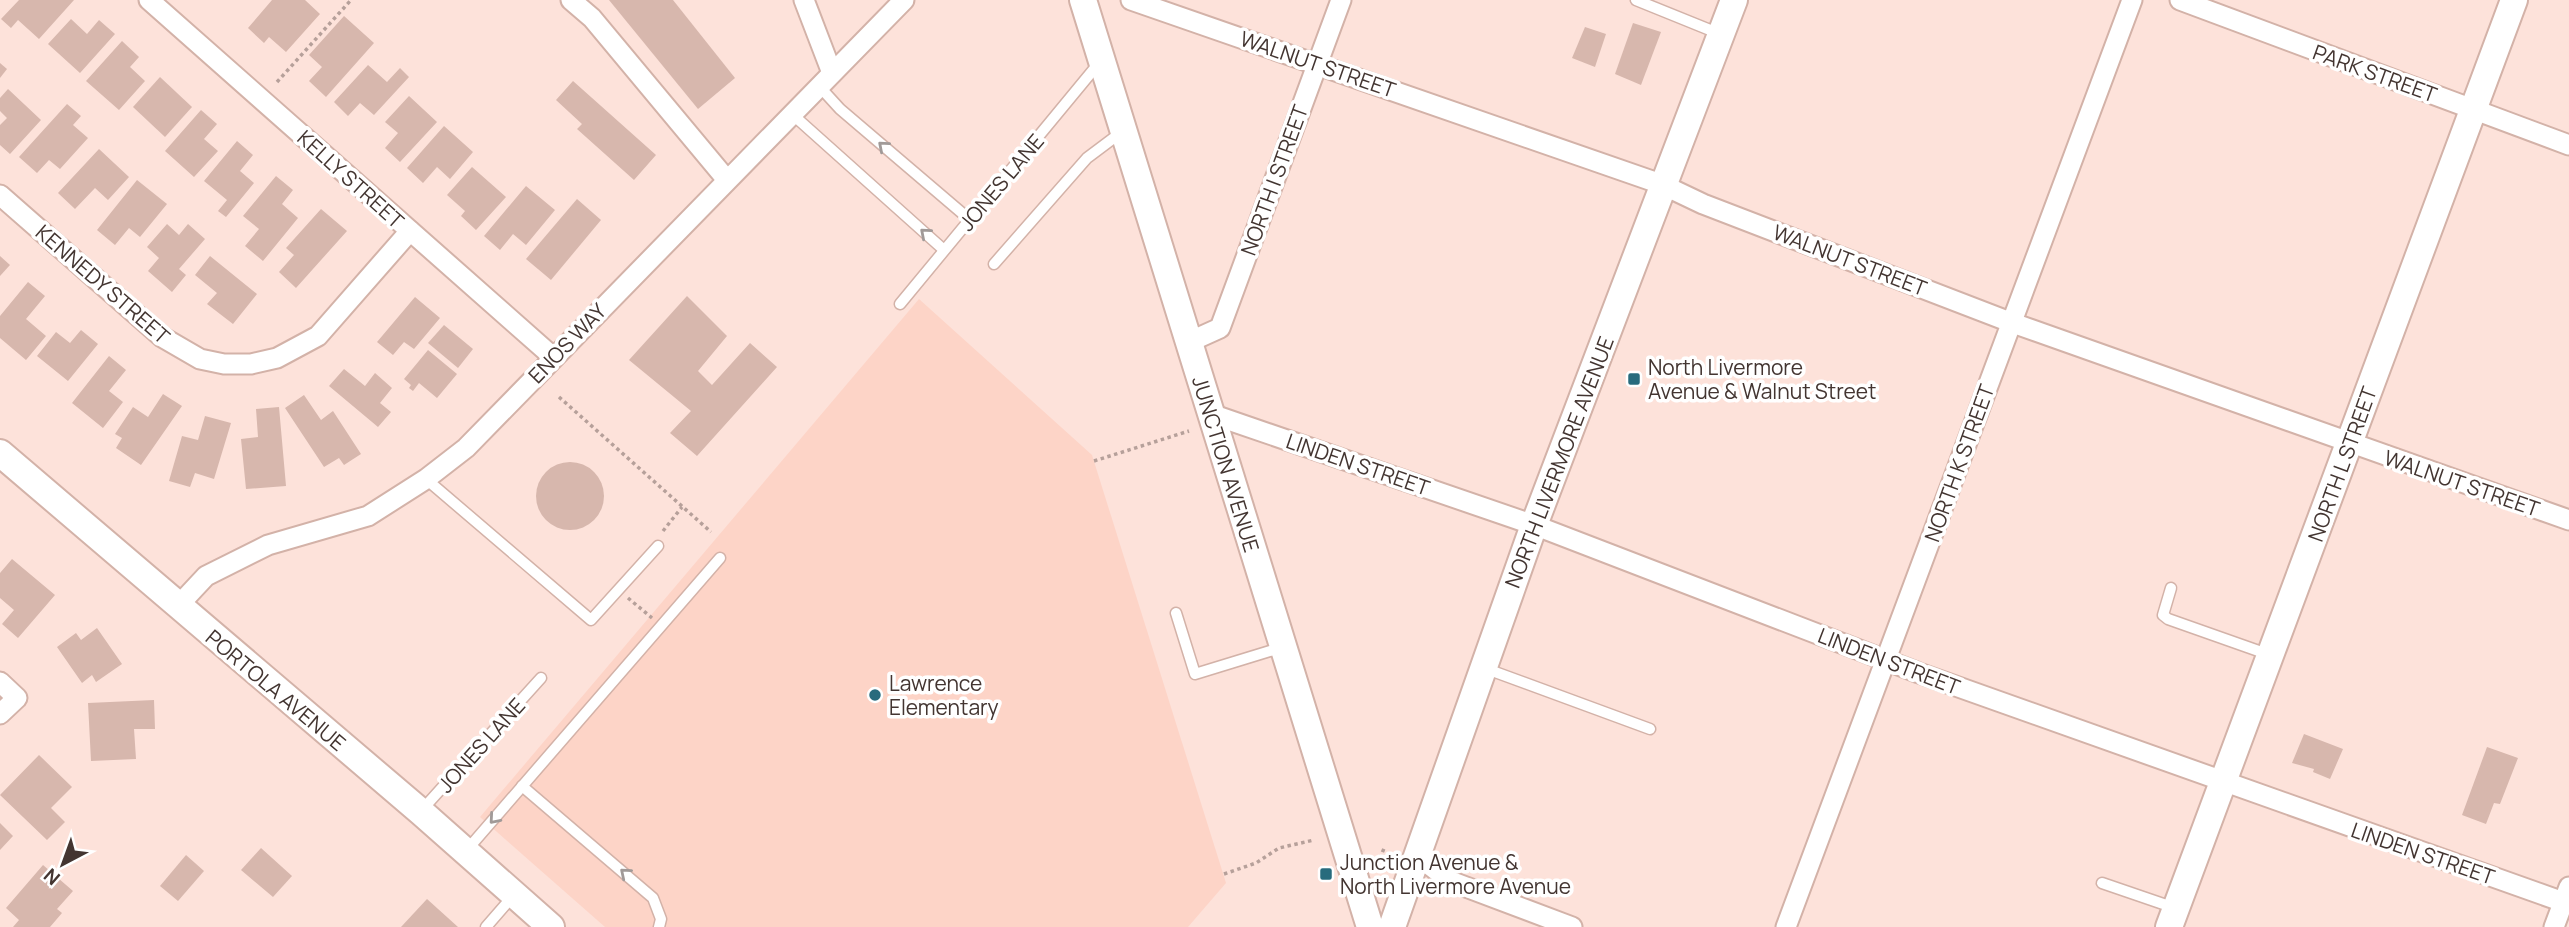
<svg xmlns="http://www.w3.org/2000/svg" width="2569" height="927" font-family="Manrope,sans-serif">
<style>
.built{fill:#fdd4c7}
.building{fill:#d7b7ad}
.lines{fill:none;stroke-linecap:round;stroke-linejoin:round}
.lane-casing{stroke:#d3b2a8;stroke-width:13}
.street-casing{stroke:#d3b2a8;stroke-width:23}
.secondary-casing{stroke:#d3b2a8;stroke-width:30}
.path{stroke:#b6a09a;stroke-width:3.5;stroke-dasharray:3.5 3.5;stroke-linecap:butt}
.lane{stroke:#fff;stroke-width:10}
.street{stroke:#fff;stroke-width:19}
.secondary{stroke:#fff;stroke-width:26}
.oneway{stroke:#a19a98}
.poi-dot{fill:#286b7d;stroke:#fff;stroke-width:2.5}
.labels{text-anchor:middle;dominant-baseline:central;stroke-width:7;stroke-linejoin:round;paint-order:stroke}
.street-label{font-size:21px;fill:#433531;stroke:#fff}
.poi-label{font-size:21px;fill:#433531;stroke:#fff;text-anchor:start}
</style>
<rect width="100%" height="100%" fill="#fde2da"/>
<path class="built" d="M919,299L1092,455L1226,883L1188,927H605L480,817Z"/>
<g class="building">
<path d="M19,0H74L39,39L18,20L11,28L1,19Z"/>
<path d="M272,0H305L320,14L286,52L269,37L264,43L248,28Z"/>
<path d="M609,0H673L735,78L698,109Z"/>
<path d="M344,16L374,43L326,97L309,81L322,67L309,55Z"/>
<path d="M71,19L87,34L99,20L115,34L80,73L48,44Z"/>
<path d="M1633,23L1661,32L1641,85L1615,74Z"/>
<path d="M1585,27L1606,34L1595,67L1572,58Z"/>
<path d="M122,41L139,57L130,67L145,81L119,110L86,81Z"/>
<path d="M0,63L7,69L0,78Z"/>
<path d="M368,65L387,82L400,68L409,77L374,115L360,103L348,116L334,102Z"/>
<path d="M160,77L192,107L165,137L133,107Z"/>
<path d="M573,81L656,155L634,180L577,129L582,124L556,100Z"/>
<path d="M8,89L41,120L10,154L0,145V125L7,118L0,111V98Z"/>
<path d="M409,96L437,122L400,162L385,148L398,133L385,122Z"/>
<path d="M67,104L81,116L73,125L88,138L60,169L49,160L37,173L19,157Z"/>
<path d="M201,110L217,124L204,139L218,151L194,177L165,151Z"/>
<path d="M444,126L473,152L450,179L437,167L423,183L407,168Z"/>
<path d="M237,141L253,155L240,171L254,183L226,217L218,211L227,200L204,181Z"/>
<path d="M99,149L129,177L108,200L95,188L75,209L58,193Z"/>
<path d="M472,167L506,197L476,230L461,216L465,211L447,195Z"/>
<path d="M276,176L293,190L282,204L298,218L263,261L245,246L259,229L243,216Z"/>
<path d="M137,180L167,204L140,237L129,228L115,245L97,230Z"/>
<path d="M526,186L555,210L526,245L513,234L500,250L484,236Z"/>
<path d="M577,199L601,220L551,280L526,259Z"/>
<path d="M321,209L347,231L296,288L279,272L294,255L286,248Z"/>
<path d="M167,224L179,235L188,224L205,239L179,269L186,275L172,292L148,271L159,258L147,247Z"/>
<path d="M0,256L10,265L0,276Z"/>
<path d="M210,256L257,294L233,324L207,304L217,293L195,275Z"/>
<path d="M28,282L45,296L26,319L46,336L26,360L0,338V316Z"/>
<path d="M687,296L727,336L698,371L712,385L750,343L777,367L697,456L670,433L691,411L629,360Z"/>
<path d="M415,297L440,318L414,349L404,342L393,355L377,342Z"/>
<path d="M444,325L473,349L458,368L428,343Z"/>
<path d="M81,330L98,344L68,381L37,356L56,332L70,343Z"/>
<path d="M428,350L457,374L437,398L419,383L413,391L409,388L411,385L404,379Z"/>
<path d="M109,356L126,370L109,391L123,402L103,428L72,403Z"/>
<path d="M344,369L365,386L375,373L392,388L380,403L391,412L378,427L329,386Z"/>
<path d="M163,394L182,406L141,465L116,448L122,438L115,434L133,407L148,417Z"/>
<path d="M304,395L321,420L333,411L361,454L344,465L339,458L324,467L285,408Z"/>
<path d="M279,407L286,486L246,489L241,439L258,437L256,409Z"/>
<path d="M205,416L231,423L214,479L195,473L190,487L169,481L182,436L198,440Z"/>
<circle cx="570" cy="496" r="34"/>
<path d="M12,559L55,595L18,638L2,624L14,610L0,598V573Z"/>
<path d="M97,628L122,664L96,682L92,675L82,683L57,647L76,633L81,640Z"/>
<path d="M154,700L155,729H134L136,759L91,761L88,703Z"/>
<path d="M2304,734L2343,749L2330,779L2313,772L2314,769L2292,763Z"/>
<path d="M2487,747L2518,758L2500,804L2494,803L2486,824L2462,815Z"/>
<path d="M39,755L72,787L51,808L65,822L47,840L0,795Z"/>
<path d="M0,823L13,836L0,850Z"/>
<path d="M261,848L292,876L273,897L241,870Z"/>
<path d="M186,855L204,871L178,901L160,886Z"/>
<path d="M43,865L73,891L57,909L62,913L50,927H13L19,920L6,908Z"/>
<path d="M427,899L458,927H401Z"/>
</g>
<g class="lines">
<defs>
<g id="lane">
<path d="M1636,0L1720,34"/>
<path d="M819,86L840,109L969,219"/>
<path d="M792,114L944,250"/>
<path d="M994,264L1087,158L1123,131"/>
<path d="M900,304L1099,63"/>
<path d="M426,479L591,620L658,546"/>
<path d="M2171,588L2163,615L2168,619L2270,655"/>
<path d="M1176,613L1195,674L1283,647"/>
<path d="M1484,668L1650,729"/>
<path d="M522,786L653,898L661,919L659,927"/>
<path d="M421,811L541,678"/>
<path d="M466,851L720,558"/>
<path d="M2102,883L2175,908"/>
<path d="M486,927L513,896"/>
</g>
<g id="street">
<path d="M149,0L553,357"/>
<path d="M571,0L592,18L727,180"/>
<path d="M804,0L832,73"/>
<path d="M1131,0L1661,184L1703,204L2010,322L2569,520"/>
<path d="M2180,0L2569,145"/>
<path d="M0,195L162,337L200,359L224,364H251L277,358L318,336L410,231"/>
<path d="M1189,342L1220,328L1341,0"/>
<path d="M1211,414L1534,525L1919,673L2569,904"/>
<path d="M177,607L206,576L268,545L368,516L426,479L466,448L904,0"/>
<path d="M0,682L17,698L0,714"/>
<path d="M1418,856L1450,881L1572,927"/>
<path d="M1786,927L2132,0"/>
<path d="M2554,927L2569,887"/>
</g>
<g id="secondary">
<path d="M1083,0L1370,927"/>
<path d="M0,453L421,812L551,927"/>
<path d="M1392,927L1534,525L1734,0"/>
<path d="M2169,927L2514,0"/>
</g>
</defs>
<use href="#lane" class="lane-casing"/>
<use href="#street" class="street-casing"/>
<use href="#secondary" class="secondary-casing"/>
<g class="path">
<path d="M277,82L351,0"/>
<path d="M559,397L711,532"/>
<path d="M1094,461L1189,431"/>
<path d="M663,531L682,507"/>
<path d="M628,598L652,618"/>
<path d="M1377,865L1385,846"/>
<path d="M1224,874L1256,863L1279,848L1314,840"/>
</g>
<use href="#lane" class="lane"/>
<use href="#street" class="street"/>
<use href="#secondary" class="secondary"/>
</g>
<defs><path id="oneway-chevron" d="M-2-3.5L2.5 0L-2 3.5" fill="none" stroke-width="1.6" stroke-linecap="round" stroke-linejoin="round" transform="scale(1.75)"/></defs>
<g class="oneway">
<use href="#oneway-chevron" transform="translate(883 146) rotate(-139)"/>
<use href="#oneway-chevron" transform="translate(925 233) rotate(-139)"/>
<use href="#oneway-chevron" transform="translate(494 819) rotate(131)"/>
<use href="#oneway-chevron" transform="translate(625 873) rotate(-140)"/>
</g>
<g class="poi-dot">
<rect x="1627" y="372" width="14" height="14" rx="3.5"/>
<circle cx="875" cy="695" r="7"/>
<rect x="1319" y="867" width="14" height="14" rx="3.5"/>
</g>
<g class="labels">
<g class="street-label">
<text transform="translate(1318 64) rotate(19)">WALNUT STREET</text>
<text transform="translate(2375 73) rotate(20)">PARK STREET</text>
<text transform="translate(351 179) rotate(42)">KELLY STREET</text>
<text transform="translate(1274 180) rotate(-70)">NORTH I STREET</text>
<text transform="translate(1001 182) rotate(-50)">JONES LANE</text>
<text transform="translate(1850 260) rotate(21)">WALNUT STREET</text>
<text transform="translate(103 284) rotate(41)">KENNEDY STREET</text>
<text transform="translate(567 343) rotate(-46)">ENOS WAY</text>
<text transform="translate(1559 462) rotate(-69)">NORTH LIVERMORE AVENUE</text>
<text transform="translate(1959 463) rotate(-70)">NORTH K STREET</text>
<text transform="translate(1226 464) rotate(73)">JUNCTION AVENUE</text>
<text transform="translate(1358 464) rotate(19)">LINDEN STREET</text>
<text transform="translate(2342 464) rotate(-70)">NORTH L STREET</text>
<text transform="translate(2462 483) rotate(19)">WALNUT STREET</text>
<text transform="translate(1889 661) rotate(21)">LINDEN STREET</text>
<text transform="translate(276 690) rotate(40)">PORTOLA AVENUE</text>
<text transform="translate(481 745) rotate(-48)">JONES LANE</text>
<text transform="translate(2423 853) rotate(19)">LINDEN STREET</text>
</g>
<g class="poi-label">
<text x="1648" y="367">North Livermore<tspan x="1648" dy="24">Avenue &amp; Walnut Street</tspan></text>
<text x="889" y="683">Lawrence<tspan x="889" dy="24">Elementary</tspan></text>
<text x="1340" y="862">Junction Avenue &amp;<tspan x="1340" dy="24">North Livermore Avenue</tspan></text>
</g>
</g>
<g transform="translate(63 864) rotate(221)" stroke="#ffffff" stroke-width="5" paint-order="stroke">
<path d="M0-5L12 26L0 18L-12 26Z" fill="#433531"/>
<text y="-10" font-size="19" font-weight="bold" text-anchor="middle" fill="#433531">N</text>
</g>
</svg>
